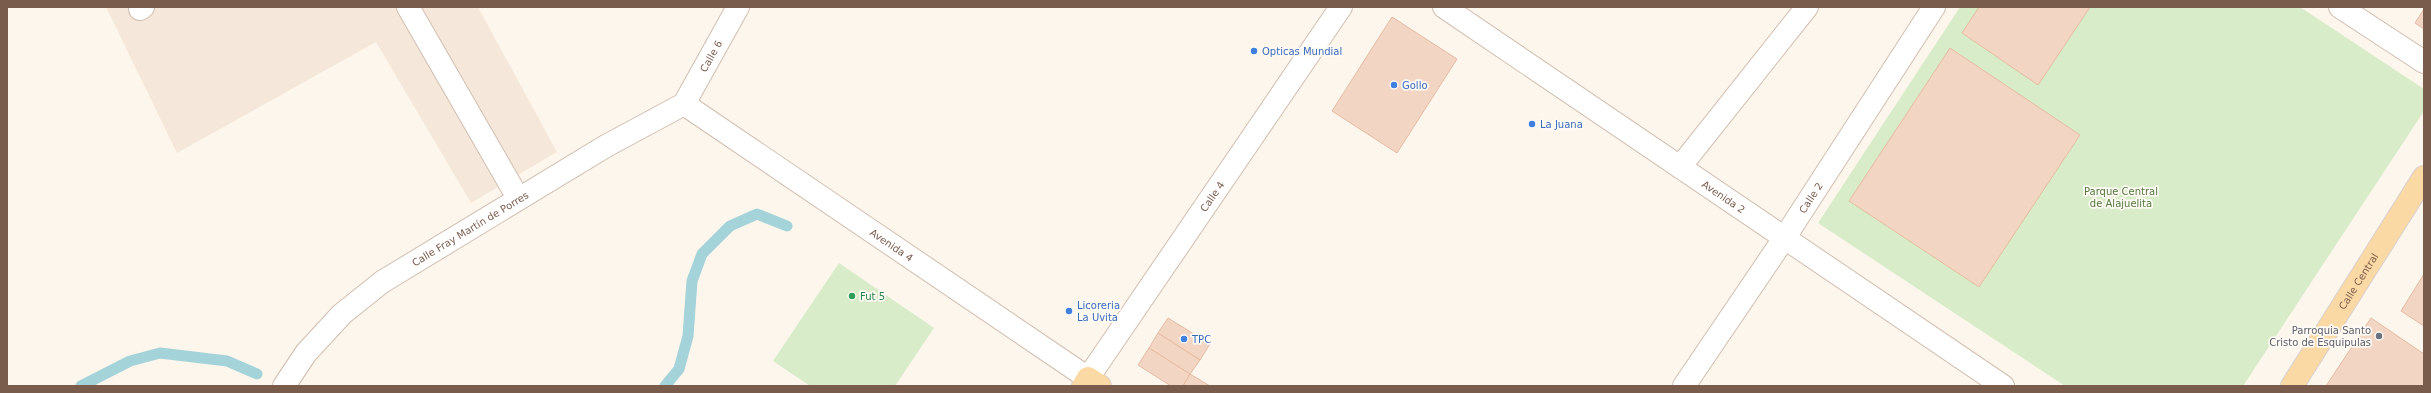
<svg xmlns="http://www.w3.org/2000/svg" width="2431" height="393" font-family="'DejaVu Sans',sans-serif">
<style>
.residential{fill:#f5e8da}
.green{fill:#d8ecc9}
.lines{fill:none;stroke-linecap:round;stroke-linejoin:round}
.stream{stroke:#a5d3da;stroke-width:11}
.building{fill:#f3d5c3;stroke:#e6bba3}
.minor-casing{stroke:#d1beb0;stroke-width:24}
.major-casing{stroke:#dad1cd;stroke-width:24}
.minor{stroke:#fff;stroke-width:22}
.major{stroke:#fbd9a5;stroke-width:22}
.shop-dot{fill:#3f7fe0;stroke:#fffaf3;stroke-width:1.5}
.leisure-dot{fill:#2e9e5b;stroke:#fffaf3;stroke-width:1.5}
.worship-dot{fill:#6b7280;stroke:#fffaf3;stroke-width:1.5}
.labels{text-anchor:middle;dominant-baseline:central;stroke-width:3.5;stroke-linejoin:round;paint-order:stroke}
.shop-label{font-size:10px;fill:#366cbe;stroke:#fffaf3;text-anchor:start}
.street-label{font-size:10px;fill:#7a5c4d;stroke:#fffaf3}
.park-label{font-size:10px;fill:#537a41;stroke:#fffaf3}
.leisure-label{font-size:10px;fill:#27864d;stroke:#fffaf3;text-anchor:start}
.worship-label{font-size:10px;fill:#5b616d;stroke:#fffaf3;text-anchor:end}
</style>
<rect width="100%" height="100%" fill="#fdf6ec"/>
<path class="residential" d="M106,7H478L557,152L471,203L376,42L177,153Z"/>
<g class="green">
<path d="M1960,7H2300L2424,89V111L2243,386H2065L1818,223Z"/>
<path d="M839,263L934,328L895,386H810L773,361Z"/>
</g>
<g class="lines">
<g class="stream">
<path d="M81,386L130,361L160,353L227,361L257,374"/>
<path d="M665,386L679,369L688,336L692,281L702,254L730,226L757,214L787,226"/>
</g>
</g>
<g class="building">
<path d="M1979,7H2090L2038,85L1962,33Z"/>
<path d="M2424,9V29L2415,23Z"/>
<path d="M1392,17L1457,59L1397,153L1332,111Z"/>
<path d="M1950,48L2080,135L1979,287L1849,201Z"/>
<path d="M2424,274V326L2401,311Z"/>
<path d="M1168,318L1210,344L1200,360L1158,333Z"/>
<path d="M2371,318L2424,354V386H2326Z"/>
<path d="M1158,333L1200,360L1190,374L1149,348Z"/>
<path d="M1149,348L1190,374L1183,386H1171L1138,365Z"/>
<path d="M1190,374L1210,386H1183Z"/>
</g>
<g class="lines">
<defs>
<g id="minor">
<path d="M408,7L518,198"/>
<path id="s1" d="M1444,7L2003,386"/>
<path d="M2340,7L2424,62"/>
<path d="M140,9L143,7"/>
<path id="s2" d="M684,104L1088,378L1341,7"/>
<path id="s3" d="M684,104L738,7"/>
<path d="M1680,167L1807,7"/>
<path id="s4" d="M284,386L306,353L342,314L382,282L606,146L684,104"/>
<path id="s5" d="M1684,386L1785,237L1934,7"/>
</g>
<g id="major">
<path d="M1083,386L1088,378L1100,386"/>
<path id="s6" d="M2292,386L2424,177"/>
</g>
</defs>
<use href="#minor" class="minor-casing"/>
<use href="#major" class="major-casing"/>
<use href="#minor" class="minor"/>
<use href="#major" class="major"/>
</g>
<g class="shop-dot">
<circle cx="1254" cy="51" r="4"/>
<circle cx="1394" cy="85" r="4"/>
<circle cx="1532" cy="124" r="4"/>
<circle cx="1069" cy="311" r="4"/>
<circle cx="1184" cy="339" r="4"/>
</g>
<circle class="leisure-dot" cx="852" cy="296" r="4"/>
<circle class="worship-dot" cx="2379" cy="336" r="4"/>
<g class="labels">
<g class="shop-label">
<text x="1262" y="51">Opticas Mundial</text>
<text x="1402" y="85">Gollo</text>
<text x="1540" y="124">La Juana</text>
<text x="1077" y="305">Licoreria<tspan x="1077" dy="12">La Uvita</tspan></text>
<text x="1192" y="339">TPC</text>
</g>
<g class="street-label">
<text stroke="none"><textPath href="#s3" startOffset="55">Calle 6</textPath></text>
<text stroke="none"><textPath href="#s2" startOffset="708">Calle 4</textPath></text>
<text stroke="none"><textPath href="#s1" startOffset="338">Avenida 2</textPath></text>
<text stroke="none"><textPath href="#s5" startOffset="227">Calle 2</textPath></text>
<text stroke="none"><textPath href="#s4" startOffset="247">Calle Fray Martín de Porres</textPath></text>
<text stroke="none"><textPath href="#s2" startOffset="251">Avenida 4</textPath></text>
<text stroke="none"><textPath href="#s6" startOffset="124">Calle Central</textPath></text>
</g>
<g class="park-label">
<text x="2121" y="191">Parque Central<tspan x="2121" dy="12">de Alajuelita</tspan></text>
</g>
<g class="leisure-label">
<text x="860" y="296">Fut 5</text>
</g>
<g class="worship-label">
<text x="2371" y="330">Parroquia Santo<tspan x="2371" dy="12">Cristo de Esquipulas</tspan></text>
</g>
</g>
<rect width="2431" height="393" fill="none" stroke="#7a5c4d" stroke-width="16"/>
</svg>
